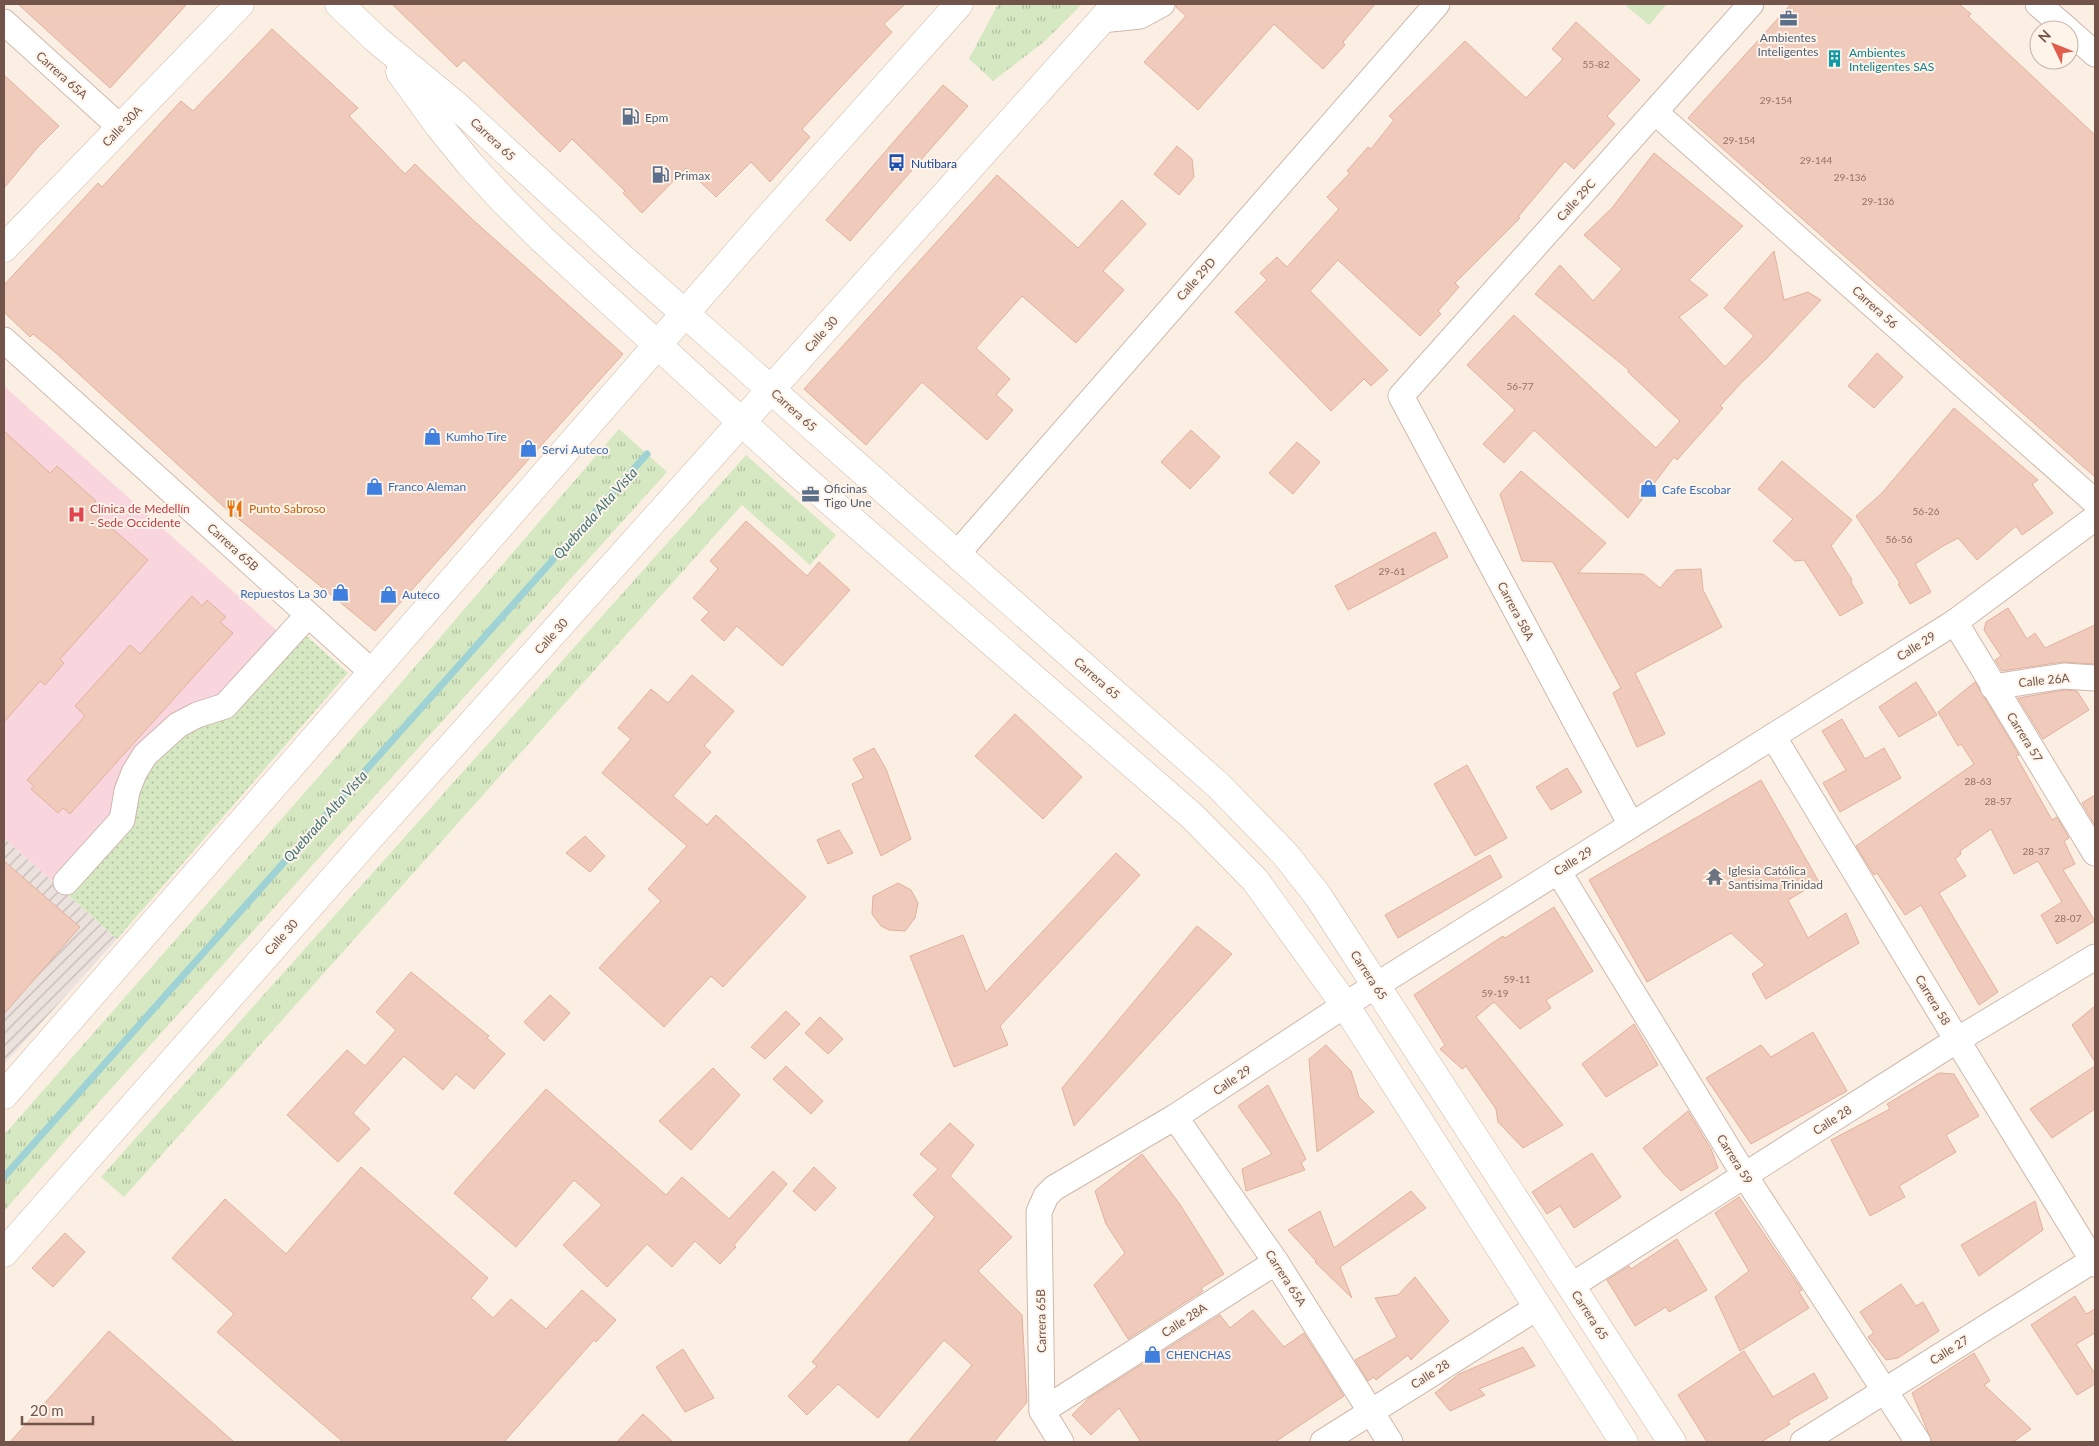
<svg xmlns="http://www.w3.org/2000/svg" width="2099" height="1446" font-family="Lato,sans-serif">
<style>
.industrial{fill:url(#industrial-furrows)}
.medical{fill:#f9d6de}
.grass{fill:url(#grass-tufts)}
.park{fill:url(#park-dots)}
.pitch{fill:#d5e8c2}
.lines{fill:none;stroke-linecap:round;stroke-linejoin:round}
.stream{stroke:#9fd2d5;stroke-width:7}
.building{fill:#f0cbbb;stroke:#e2b09d}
.street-casing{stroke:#ceb8ad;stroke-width:27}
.secondary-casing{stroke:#d1b7aa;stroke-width:29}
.street{stroke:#fff;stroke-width:25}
.secondary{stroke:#fff;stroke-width:28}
.labels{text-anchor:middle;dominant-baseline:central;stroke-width:4;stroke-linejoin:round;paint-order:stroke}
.number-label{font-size:10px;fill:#927266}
.service-label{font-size:12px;fill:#4e5e75;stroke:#fef4e9;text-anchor:start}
.culture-label{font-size:12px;fill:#0d838f;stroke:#fef4e9;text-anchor:start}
.street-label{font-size:12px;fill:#72544a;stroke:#fef4e9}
.transit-label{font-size:12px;fill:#164399;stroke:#fef4e9;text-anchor:start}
.shop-label{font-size:12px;fill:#366cbe;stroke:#fef4e9;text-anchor:start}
.health-label{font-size:12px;fill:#be3a42;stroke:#fef4e9;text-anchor:start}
.food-label{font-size:12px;fill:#c56008;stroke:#fef4e9;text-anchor:start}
.worship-label{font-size:12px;fill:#5b616d;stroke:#fef4e9;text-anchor:start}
.water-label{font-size:14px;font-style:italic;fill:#3f7377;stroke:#fef4e9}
</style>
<defs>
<pattern id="industrial-furrows" width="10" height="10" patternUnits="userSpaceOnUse" patternTransform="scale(1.25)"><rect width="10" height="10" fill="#ebe2de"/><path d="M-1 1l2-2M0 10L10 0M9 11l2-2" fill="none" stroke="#c3bab6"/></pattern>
<pattern id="grass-tufts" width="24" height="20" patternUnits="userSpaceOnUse" patternTransform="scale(1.25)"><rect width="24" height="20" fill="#d5e8c2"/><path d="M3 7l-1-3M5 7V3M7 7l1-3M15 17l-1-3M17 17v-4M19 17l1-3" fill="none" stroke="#b1bfa0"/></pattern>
<pattern id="park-dots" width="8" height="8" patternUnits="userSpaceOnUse" patternTransform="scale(1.25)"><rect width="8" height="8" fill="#d5e8c2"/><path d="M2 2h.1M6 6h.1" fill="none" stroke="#b1bfa0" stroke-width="1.8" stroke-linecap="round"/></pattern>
</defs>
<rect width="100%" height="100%" fill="#fbefe3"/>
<path class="industrial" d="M4,838L117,939L4,1064Z"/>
<path class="medical" d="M4,386L293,645L68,895L4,838Z"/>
<g class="grass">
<path d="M998,4H1082L1045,41L993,81L969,59Z"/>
<path d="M619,429L667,472L90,1112L4,1211V1135L400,684Z"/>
<path d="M746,455L836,535L810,565L742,505L124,1197L101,1177Z"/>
</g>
<path class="park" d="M303,633L348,673L117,939L68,895L129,824L130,817L152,762Z"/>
<path class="pitch" d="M1624,4H1667L1649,25Z"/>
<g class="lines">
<path class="stream" d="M4,1177L647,454"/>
</g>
<g class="building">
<path d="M18,4H187L110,88Z"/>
<path d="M392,4H905L884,24L892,32L802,129L810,137L770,182L751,162L716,197L686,168L642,213L623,193L625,191L572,139L560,152L464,60L457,67Z"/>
<path d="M1176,4H1375L1343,42L1345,45L1323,69L1274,24L1198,110L1144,62L1186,16L1176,7Z"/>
<path d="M1791,4H1959L1971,14L1968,16L2095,135V477L1688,118Z"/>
<path d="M1576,22L1640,80L1607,116L1615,124L1574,169L1565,161L1518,217L1520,218L1455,283L1459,287L1438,311L1441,314L1420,336L1338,260L1310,291L1388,370L1371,386L1364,379L1331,411L1235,312L1267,280L1260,273L1277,257L1287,267L1339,209L1327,197L1350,173L1347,171L1368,147L1371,149L1394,120L1389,116L1465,41L1526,98L1563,59L1552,49Z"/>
<path d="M272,29L358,108L349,116L405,174L415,164L473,220L623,354L375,631L223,506L56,353L33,334L30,337L4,312V285L98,183L102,187L181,101L193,111Z"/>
<path d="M4,75L59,126L37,148L4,188Z"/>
<path d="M943,85L968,106L850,241L826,220Z"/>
<path d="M1177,146L1192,159L1194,177L1179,195L1154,174Z"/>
<path d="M1654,153L1743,226L1689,280L1708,295L1679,317L1725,367L1754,336L1724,308L1774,251L1784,300L1808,292L1821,300L1766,359L1742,382L1720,406L1723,408L1677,460L1674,457L1628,518L1534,430L1504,463L1483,444L1515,410L1467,365L1514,315L1656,448L1680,421L1628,372L1629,370L1535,294L1560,265L1593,301L1622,269L1584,235L1612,208Z"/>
<path d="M997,175L1078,248L1122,200L1146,224L1103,271L1124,290L1076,343L1022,296L976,348L1010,379L996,395L1013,410L987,440L922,382L866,445L804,389Z"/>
<path d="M1877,353L1903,377L1874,408L1848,386Z"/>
<path d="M1954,408L2038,480L2032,484L2053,513L2022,535L2016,526L1977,560L1958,538L1943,546L1915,564L1931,592L1910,604L1898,584L1900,583L1856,516L1882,493Z"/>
<path d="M1191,430L1220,457L1190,489L1161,462Z"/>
<path d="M4,431L50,473L57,466L96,501L89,508L148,560L60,659L64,663L45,685L40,681L4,722Z"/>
<path d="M1297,442L1320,462L1293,494L1269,473Z"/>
<path d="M1782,461L1852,520L1831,546L1852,580L1851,582L1863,603L1840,616L1804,560L1795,561L1773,541L1793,519L1758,489Z"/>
<path d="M1521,471L1606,543L1578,573L1643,574L1660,588L1676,570L1701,569L1703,590L1722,627L1635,673L1665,734L1637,747L1613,693L1621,688L1553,562L1522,561L1500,494Z"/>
<path d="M746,521L807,576L819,562L850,590L782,666L737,626L724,641L701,620L709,612L693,598L718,569L710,561Z"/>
<path d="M1435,532L1448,557L1348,610L1335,586Z"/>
<path d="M192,596L202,606L207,600L226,617L220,622L233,633L70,814L63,808L58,813L31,789L34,786L27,780L85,716L75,706L130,645L140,654Z"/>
<path d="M2008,608L2027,639L2035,633L2045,648L2095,625V664L2062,662L2002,671L1995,660L2001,656L1984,630L1986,622Z"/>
<path d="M692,675L734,711L704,746L711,752L673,796L707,825L716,815L806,897L723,987L711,976L664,1027L599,968L661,901L648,889L687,846L602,773L631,739L618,728L651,689L668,703Z"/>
<path d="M1916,682L1937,715L1899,737L1879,707Z"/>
<path d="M1975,682L2019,755L2016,756L2052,820L2057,817L2069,838L2064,841L2075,864L2063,870L2095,921L2057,944L2041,915L2062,902L2038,861L2014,874L1991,829L1960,851L1961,854L1955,859L1966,876L1939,893L1998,992L1979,1005L1921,905L1905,915L1877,873L1874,875L1856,846L1974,764L1961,744L1958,746L1938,712Z"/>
<path d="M2065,690L2077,691L2089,710L2043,739L2018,698Z"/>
<path d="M1015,714L1082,777L1043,819L975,756Z"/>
<path d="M1842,719L1865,759L1884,748L1901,778L1840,812L1823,783L1846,770L1822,731Z"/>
<path d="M874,748L886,769L911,839L881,856L852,784L864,778L853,759Z"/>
<path d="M1467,765L1507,838L1475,856L1434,784Z"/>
<path d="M1567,768L1582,792L1551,810L1536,787Z"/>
<path d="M1761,780L1819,882L1788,900L1808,938L1846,913L1859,943L1766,999L1752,974L1765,965L1731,933L1647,982L1589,880Z"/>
<path d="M2095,795V823L2094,824L2082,803Z"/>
<path d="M839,830L853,853L828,864L817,840Z"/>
<path d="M585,836L605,856L590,872L566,853Z"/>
<path d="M1116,853L1140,875L1000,1026L1008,1045L954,1067L910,956L963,935L986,992Z"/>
<path d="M1490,855L1502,877L1398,938L1385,915Z"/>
<path d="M4,861L80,927L4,1014Z"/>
<path d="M898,883L911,890L918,903L915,918L905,931L889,930L881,926L872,914L873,896Z"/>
<path d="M1554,907L1593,971L1546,1000L1551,1008L1520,1029L1494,1002L1476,1017L1563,1125L1523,1148L1498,1122L1496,1109L1466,1066L1462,1069L1440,1049L1445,1045L1414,995L1503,936L1505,938Z"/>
<path d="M1197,926L1232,954L1074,1126L1062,1088Z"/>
<path d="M411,972L489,1036L487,1038L505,1054L474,1089L456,1074L443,1090L404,1056L353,1113L370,1129L338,1162L287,1115L347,1050L365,1066L396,1030L376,1012Z"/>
<path d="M550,995L570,1013L544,1041L524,1022Z"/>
<path d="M2095,1006V1062L2072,1025Z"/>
<path d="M786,1011L800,1024L765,1059L751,1047Z"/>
<path d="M820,1017L843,1039L828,1054L805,1033Z"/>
<path d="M1634,1024L1658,1065L1606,1097L1582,1064Z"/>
<path d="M1813,1032L1847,1091L1751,1144L1706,1078L1761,1045L1771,1057Z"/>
<path d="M1326,1045L1351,1071L1359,1097L1374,1112L1317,1152L1309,1059Z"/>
<path d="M786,1066L823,1101L811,1114L773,1079Z"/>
<path d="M2095,1066V1109L2052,1138L2030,1109Z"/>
<path d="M713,1068L740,1095L691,1150L659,1121Z"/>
<path d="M1939,1073L1954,1074L1979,1116L1946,1135L1956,1152L1899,1186L1905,1197L1870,1216L1831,1140L1890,1109L1887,1104Z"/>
<path d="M1268,1085L1306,1159L1301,1163L1305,1170L1246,1191L1242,1169L1272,1154L1238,1106Z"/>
<path d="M546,1089L666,1195L682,1177L729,1219L773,1171L787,1184L734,1245L736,1247L720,1264L695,1241L672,1267L647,1244L607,1287L563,1245L602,1205L574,1180L516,1247L454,1193Z"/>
<path d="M1688,1111L1711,1149L1718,1168L1681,1191L1663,1173L1643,1148Z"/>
<path d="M950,1123L974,1145L950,1176L1012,1237L978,1271L1022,1315L1027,1402L994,1442H908L972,1365L944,1340L878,1418L838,1384L807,1415L788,1396L817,1366L812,1362L935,1217L913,1195L938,1169L920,1154Z"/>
<path d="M1592,1153L1621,1197L1574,1228L1560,1206L1547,1214L1532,1192Z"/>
<path d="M1142,1154L1179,1203L1224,1274L1201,1288L1203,1291L1128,1339L1094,1285L1125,1253L1106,1224L1095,1191Z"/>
<path d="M361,1167L488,1278L471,1298L493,1318L511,1299L546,1329L582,1290L616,1320L596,1342L594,1340L504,1442H343L217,1332L234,1314L172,1258L225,1199L286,1254Z"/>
<path d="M814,1167L836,1188L815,1211L793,1191Z"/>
<path d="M1411,1191L1426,1208L1340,1267L1352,1298L1315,1262L1316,1261L1288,1230L1320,1211L1334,1248Z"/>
<path d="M1739,1197L1802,1290L1799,1292L1809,1308L1740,1351L1715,1297L1749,1271L1715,1213Z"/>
<path d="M2035,1201L2043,1230L1979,1276L1961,1245Z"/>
<path d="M65,1233L85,1252L53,1287L32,1268Z"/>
<path d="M1677,1239L1707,1290L1669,1312L1666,1307L1635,1326L1607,1280L1629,1266L1631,1269Z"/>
<path d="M1415,1277L1449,1321L1411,1360L1408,1355L1376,1380L1374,1377L1368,1381L1355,1360L1397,1337L1375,1298L1398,1295Z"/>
<path d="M1901,1284L1916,1306L1923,1302L1939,1331L1898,1358L1886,1360L1868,1337L1874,1333L1860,1312Z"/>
<path d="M2075,1296L2086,1314L2095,1309V1333L2076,1344L2095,1374V1384L2077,1395L2031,1325Z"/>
<path d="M1253,1310L1284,1347L1304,1333L1344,1396L1275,1442H1141L1119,1408L1091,1435L1072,1415L1089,1398L1220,1315L1230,1328Z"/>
<path d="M109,1331L234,1442H10Z"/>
<path d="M1523,1347L1535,1366L1479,1389L1485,1395L1450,1411L1435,1393L1459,1374Z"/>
<path d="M683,1349L714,1398L685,1412L656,1367Z"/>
<path d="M1744,1351L1773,1397L1814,1373L1828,1398L1788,1421L1790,1424L1761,1442H1707L1678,1395Z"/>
<path d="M1974,1353L1990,1381L1984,1385L2031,1429L2013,1442H1932L1912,1393Z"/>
<path d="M643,1414L673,1442H617Z"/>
</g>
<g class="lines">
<defs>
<g id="street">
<path d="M2038,4L2068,30"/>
<path d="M1101,20L1140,16L1162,4"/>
<path d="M4,22L121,128"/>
<path d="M2069,31L2095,54"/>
<path d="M1655,112L2095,502"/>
<path d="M4,340L373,673"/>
<path d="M956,555L1437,4"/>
<path d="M1955,622L2095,853"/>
<path d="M1993,687L2064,676L2095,678"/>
<path d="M1773,736L1957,1040L2095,1264"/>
<path d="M1631,825L1401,396L1751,4"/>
<path d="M1558,871L1745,1176L1918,1442"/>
<path d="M66,882L122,820L127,791L134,773L145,755L178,725L197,715L225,706L308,615"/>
<path d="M1175,1117L1276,1262L1390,1442"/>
<path d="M1571,1286L1957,1040L2095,957"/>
<path d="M1042,1411L1276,1262"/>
<path d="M1061,1442L1042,1411L1039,1212L1046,1196L1054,1188L1175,1117L1345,1005L1955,622L2095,518"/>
<path d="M1323,1442L1538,1307"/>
<path d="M1803,1442L2095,1259"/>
</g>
<g id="secondary">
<path d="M339,4L377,40L458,107L621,257L1219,786L1285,854L1318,896L1672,1442"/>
<path d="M400,72L439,126L469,163L501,198L542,239L793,469L1192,816L1255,880L1345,1005L1624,1442"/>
<path d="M4,248L240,4"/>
<path d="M4,1095L768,218L959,4"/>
<path d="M4,1253L371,836L1116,4"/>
</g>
</defs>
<use href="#street" class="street-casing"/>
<use href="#secondary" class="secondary-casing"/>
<use href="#street" class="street"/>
<use href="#secondary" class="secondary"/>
</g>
<defs>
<symbol id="office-bare" viewBox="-9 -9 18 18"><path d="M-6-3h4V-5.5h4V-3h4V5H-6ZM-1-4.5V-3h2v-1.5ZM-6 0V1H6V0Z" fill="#5c6f8a" stroke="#fef4e9" stroke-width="2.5" paint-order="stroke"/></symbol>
<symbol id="building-bare" viewBox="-9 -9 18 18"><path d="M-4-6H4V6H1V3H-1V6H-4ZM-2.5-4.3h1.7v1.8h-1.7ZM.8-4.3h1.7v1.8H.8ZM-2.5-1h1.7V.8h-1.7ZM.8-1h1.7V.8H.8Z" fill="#0f9aa8" stroke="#fef4e9" stroke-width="2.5" paint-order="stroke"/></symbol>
<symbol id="fuel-bare" viewBox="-9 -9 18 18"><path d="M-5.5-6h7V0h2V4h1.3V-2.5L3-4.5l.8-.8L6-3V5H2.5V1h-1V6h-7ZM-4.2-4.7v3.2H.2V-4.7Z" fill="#5c6f8a" stroke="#fef4e9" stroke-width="2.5" paint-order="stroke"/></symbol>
<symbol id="bus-bare" viewBox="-9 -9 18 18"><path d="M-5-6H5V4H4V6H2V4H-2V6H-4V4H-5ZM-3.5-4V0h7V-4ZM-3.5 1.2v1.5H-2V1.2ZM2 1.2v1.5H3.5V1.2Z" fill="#1a4fb4" stroke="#fef4e9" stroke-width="2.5" paint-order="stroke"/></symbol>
<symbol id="shop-bare" viewBox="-9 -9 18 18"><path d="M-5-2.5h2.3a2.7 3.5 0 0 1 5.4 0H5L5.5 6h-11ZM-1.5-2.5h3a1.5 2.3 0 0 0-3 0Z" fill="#3f7fe0" stroke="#fef4e9" stroke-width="2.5" paint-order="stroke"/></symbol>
<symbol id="restaurant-bare" viewBox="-9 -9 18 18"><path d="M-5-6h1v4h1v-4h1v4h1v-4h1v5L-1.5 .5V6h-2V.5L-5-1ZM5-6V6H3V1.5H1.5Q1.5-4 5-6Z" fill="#e8710a" stroke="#fef4e9" stroke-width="2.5" paint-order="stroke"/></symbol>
<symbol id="hospital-bare" viewBox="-9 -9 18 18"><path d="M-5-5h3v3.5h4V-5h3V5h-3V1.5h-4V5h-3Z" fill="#e0444e" stroke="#fef4e9" stroke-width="2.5" paint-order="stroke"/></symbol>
<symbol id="temple-bare" viewBox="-9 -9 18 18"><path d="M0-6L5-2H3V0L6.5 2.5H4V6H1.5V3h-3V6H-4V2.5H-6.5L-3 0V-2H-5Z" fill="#6b7280" stroke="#fef4e9" stroke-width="2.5" paint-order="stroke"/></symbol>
</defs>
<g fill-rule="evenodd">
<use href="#office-bare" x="1776" y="6" width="25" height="25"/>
<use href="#building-bare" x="1822" y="46" width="25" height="25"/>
<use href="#fuel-bare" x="618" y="104" width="25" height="25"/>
<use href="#bus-bare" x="884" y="150" width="25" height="25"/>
<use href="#fuel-bare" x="648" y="162" width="25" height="25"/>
<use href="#shop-bare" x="420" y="424" width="25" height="25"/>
<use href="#shop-bare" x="516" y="436" width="25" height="25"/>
<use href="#shop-bare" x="362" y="474" width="25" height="25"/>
<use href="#shop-bare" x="1636" y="476" width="25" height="25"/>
<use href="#office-bare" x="798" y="482" width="25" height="25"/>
<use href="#restaurant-bare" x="222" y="496" width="25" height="25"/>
<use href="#hospital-bare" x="64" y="502" width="25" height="25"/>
<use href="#shop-bare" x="328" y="580" width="25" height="25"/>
<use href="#shop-bare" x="376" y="582" width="25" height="25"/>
<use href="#temple-bare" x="1702" y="864" width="25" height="25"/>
<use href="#shop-bare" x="1140" y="1342" width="25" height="25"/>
</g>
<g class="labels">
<g class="number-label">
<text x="1596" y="64">55-82</text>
<text x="1776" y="100">29-154</text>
<text x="1739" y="140">29-154</text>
<text x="1816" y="160">29-144</text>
<text x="1850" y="177">29-136</text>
<text x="1878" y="201">29-136</text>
<text x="1520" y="386">56-77</text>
<text x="1926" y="511">56-26</text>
<text x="1899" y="539">56-56</text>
<text x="1392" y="571">29-61</text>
<text x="1978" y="781">28-63</text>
<text x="1998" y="801">28-57</text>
<text x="2036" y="851">28-37</text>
<text x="2068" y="918">28-07</text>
<text x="1517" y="979">59-11</text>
<text x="1495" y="993">59-19</text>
</g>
<g class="service-label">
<text x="1788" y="37" text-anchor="middle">Ambientes<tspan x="1788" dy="14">Inteligentes</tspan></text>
<text x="645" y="117">Epm</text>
<text x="674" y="175">Primax</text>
<text x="824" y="488">Oficinas<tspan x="824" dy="14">Tigo Une</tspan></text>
</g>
<g class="culture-label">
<text x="1849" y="52">Ambientes<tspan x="1849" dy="14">Inteligentes SAS</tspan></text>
</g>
<g class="street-label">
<text transform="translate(62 75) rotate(42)">Carrera 65A</text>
<text transform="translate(122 126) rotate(-46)">Calle 30A</text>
<text transform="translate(493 139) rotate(43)">Carrera 65</text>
<text transform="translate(1576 200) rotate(-48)">Calle 29C</text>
<text transform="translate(1196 279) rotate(-49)">Calle 29D</text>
<text transform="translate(1875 307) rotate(42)">Carrera 56</text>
<text transform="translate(821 334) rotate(-48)">Calle 30</text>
<text transform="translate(794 410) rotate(42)">Carrera 65</text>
<text transform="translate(233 547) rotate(42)">Carrera 65B</text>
<text transform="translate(1516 611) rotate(62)">Carrera 58A</text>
<text transform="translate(551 636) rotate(-48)">Calle 30</text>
<text transform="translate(1916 646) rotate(-32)">Calle 29</text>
<text transform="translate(1097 678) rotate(41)">Carrera 65</text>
<text transform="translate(2044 680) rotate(-6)">Calle 26A</text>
<text transform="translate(2025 737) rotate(58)">Carrera 57</text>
<text transform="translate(1573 861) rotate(-32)">Calle 29</text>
<text transform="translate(281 937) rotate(-48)">Calle 30</text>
<text transform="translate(1369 975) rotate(57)">Carrera 65</text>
<text transform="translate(1933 1000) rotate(59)">Carrera 58</text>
<text transform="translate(1232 1080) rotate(-34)">Calle 29</text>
<text transform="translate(1832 1120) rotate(-33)">Calle 28</text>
<text transform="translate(1735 1159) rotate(58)">Carrera 59</text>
<text transform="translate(1286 1278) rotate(57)">Carrera 65A</text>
<text transform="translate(1590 1315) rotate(57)">Carrera 65</text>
<text transform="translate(1184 1320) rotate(-33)">Calle 28A</text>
<text transform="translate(1041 1321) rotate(-91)">Carrera 65B</text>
<text transform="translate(1949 1350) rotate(-32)">Calle 27</text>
<text transform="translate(1430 1374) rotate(-32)">Calle 28</text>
</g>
<g class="transit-label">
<text x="911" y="163">Nutibara</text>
</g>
<g class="shop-label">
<text x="446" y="436">Kumho Tire</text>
<text x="542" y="449">Servi Auteco</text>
<text x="388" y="486">Franco Aleman</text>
<text x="1662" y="489">Cafe Escobar</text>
<text x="327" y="593" text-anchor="end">Repuestos La 30</text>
<text x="402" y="594">Auteco</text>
<text x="1166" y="1354">CHENCHAS</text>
</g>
<g class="health-label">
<text x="90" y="508">Clínica de Medellín<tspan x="90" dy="14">- Sede Occidente</tspan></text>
</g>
<g class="food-label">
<text x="249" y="508">Punto Sabroso</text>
</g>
<g class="worship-label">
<text x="1728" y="870">Iglesia Católica<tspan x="1728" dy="14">Santisima Trinidad</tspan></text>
</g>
<g class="water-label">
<text transform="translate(595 513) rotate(-48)">Quebrada Alta Vista</text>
<text transform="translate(325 816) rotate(-48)">Quebrada Alta Vista</text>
</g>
</g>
<rect width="2099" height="1446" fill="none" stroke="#72544a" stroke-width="10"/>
<g transform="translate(2054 45) rotate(313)"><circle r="24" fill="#fef4e9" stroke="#c6b4a9"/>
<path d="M0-4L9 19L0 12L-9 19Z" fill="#e15e4c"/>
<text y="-8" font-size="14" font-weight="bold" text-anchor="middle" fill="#72544a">N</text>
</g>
<path d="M22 1416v8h71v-8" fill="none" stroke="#72544a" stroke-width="2.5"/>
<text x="30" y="1416" font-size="15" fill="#72544a" stroke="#fef4e9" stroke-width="4" paint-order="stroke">20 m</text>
</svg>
